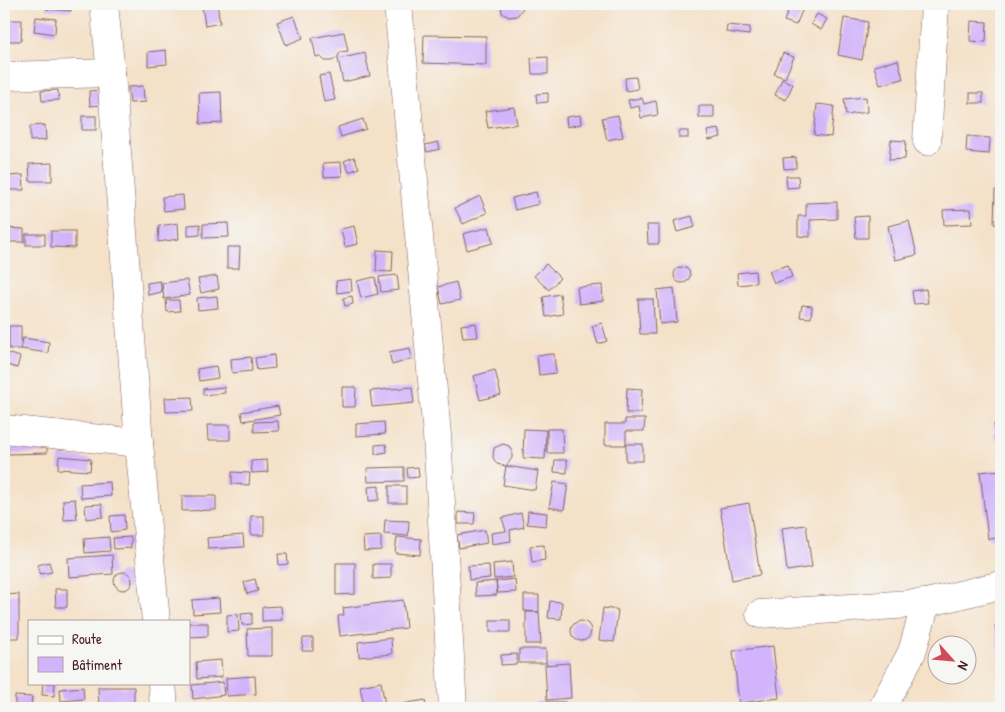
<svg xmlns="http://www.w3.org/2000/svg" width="1005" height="712" font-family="'Patrick Hand',sans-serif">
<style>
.building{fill:#d1b4fb}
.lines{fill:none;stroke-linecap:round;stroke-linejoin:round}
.minor-casing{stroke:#866362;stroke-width:29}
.minor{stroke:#fff;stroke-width:28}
</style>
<rect width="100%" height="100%" fill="#f6f6f2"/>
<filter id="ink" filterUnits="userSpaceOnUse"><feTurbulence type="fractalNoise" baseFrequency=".02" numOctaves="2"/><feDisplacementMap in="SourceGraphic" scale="10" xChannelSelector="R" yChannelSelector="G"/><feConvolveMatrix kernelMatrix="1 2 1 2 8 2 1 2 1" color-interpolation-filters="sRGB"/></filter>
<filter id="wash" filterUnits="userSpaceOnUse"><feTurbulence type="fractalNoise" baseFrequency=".0096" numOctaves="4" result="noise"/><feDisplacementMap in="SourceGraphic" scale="20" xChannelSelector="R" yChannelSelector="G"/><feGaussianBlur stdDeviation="1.12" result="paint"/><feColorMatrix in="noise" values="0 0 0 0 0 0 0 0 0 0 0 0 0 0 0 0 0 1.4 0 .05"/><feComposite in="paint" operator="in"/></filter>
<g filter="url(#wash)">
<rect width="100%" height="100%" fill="#f4e1c8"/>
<g id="blocks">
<g class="building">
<path d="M47,4H72L71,11L46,9Z"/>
<path d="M217,4L220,23L205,26L202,6Z"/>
<path d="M501,4H523V8L517,16L509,17L502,13Z"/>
<path d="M791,4H805L796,25L784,21Z"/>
<path d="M817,14L827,19L821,30L811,24Z"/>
<path d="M294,16L303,38L286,45L277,22Z"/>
<path d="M36,17L56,19L55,34L34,31Z"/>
<path d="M844,18L868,22L862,60L838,55Z"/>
<path d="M6,20H22L21,41H5Z"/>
<path d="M971,21L987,22L986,42L970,41Z"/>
<path d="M727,25L750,27L749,35L726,32Z"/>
<path d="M344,32L348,51L340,52L338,57L332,61H325L320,56L316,57L312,38Z"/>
<path d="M424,35L486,36V65L423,63Z"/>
<path d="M166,50L167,64L148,66V52Z"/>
<path d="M365,53L370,76L343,82L338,59Z"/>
<path d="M783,53L794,57L785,78L774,74Z"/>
<path d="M548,57V74H532L531,58Z"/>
<path d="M898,60L903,79L880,85L874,66Z"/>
<path d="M329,74L335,100L324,102L319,76Z"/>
<path d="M636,77L638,89L626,91L625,78Z"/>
<path d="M782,79L793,84L786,100L775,95Z"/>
<path d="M143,86L144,98L146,102L130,103L128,87Z"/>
<path d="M58,90L59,100L42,101L41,91Z"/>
<path d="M102,90L103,105L90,106L89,91Z"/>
<path d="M221,92L222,123L200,124L199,93Z"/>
<path d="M548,93V102L537,103L536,94Z"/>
<rect x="970" y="93" width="13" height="10"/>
<path d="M866,97L867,112L846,115L844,99Z"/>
<path d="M642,98L644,104L656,101L658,115L641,118L639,106L630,108L628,100Z"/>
<path d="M817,104L834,106L831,137L814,135Z"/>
<path d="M998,104H1001V128H997Z"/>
<rect x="699" y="106" width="15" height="12"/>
<path d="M514,107L517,124L488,128L485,111Z"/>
<path d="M580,115L581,124L567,127L566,117Z"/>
<path d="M618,115L623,137L607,140L602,118Z"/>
<rect x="82" y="116" width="14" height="14"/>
<path d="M363,119L366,129L341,137L338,127Z"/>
<path d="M45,125L46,140L30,141V126Z"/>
<path d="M719,129L721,137L709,140L707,131Z"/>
<rect x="679" y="131" width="9" height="7"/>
<path d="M967,136L990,138L989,154L966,152Z"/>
<path d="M891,140L906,141L905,159L889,160Z"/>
<path d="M438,142L440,149L427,152L425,145Z"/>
<path d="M354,157L359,168L349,172L344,161Z"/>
<path d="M796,157V168L784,169L783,158Z"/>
<path d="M341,162L342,176L324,177L323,163Z"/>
<path d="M52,163V181H30L29,164Z"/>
<path d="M23,175L24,190H8V176Z"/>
<path d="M786,176H798L799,187L787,188Z"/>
<path d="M995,190L1001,191V225L994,224Z"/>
<path d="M536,192L539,204L515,210L512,198Z"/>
<path d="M183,195L184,209L164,211L162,197Z"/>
<path d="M480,196L487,213L463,224L455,208Z"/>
<path d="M837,202V219L810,220V237L798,236V216H806V203Z"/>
<path d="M971,209L972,224L944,225L943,210Z"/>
<path d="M692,216L695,227L677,232L674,221Z"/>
<path d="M868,216V238H856L854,217Z"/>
<path d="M909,221L917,255L895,260L888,226Z"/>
<path d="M178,223L179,239L158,242L159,226Z"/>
<path d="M228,223L229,237L203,238V224Z"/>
<path d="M200,224V235L188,236V225Z"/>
<path d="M647,225H659V244H648Z"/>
<path d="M354,226L358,244L345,247L341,229Z"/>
<path d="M489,227L493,243L467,250L463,234Z"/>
<path d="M4,228L24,229V242H4Z"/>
<path d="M51,231H75V248L51,247Z"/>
<rect x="26" y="234" width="19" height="11"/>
<path d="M227,247H240L239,268H227Z"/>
<path d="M377,250L393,251L392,272L376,271Z"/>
<path d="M546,264L560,278L549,290L534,276Z"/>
<path d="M788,265L792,277L774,283L769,271Z"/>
<circle cx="682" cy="275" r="8"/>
<path d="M755,271L756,283L738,285L737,273Z"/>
<path d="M397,275L399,290L381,292L379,277Z"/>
<path d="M217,276L219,289L201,293L198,279Z"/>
<path d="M375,277L378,294L361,298L357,281Z"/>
<path d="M351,279L352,291L337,293L336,281Z"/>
<path d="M187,280L190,295L164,299L162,283Z"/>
<path d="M160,281L162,292L148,295L147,283Z"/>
<path d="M456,282L460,300L442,304L438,287Z"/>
<path d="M602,285L603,301L579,304L577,287Z"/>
<path d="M674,288L677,322L660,324L657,290Z"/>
<path d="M926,289L928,303L914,304L912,291Z"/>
<path d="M560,294L563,314L546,317L543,297Z"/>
<path d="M217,296L218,308L198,310L197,298Z"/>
<path d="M352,296L353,304L345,306L343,298Z"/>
<path d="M638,299H653L655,334H640Z"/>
<path d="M166,300H179L180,311L167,312Z"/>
<path d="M802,305L812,306L811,318L800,317Z"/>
<path d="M476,323L478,337L463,338L461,325Z"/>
<path d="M602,323L607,341L598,344L592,326Z"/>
<rect x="9" y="326" width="12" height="23"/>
<path d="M23,338L49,342L48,353L21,349Z"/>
<path d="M410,348L412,359L392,365L389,352Z"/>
<path d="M7,353L20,357L17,368L4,364Z"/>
<path d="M554,354L556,373L539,375L537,355Z"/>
<path d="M274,355L275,368L257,370L255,358Z"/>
<path d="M251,357L252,371L232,373L231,359Z"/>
<path d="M216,366L218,378L199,381L197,369Z"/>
<path d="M495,370L501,395L480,400L474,376Z"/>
<path d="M224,387L225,393L203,395V389Z"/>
<path d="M342,387H356L355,407H342Z"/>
<path d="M412,387L414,403L372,407L370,391Z"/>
<path d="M627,388L642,389L641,413H626Z"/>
<path d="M192,397L193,411L166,412L165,398Z"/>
<path d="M278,406L280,415L243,421L241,412Z"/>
<path d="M625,419H645L644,431H626V445H605V424H625Z"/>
<path d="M278,421L279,431L254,432V422Z"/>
<path d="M384,422L385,434L356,436V424Z"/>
<path d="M1001,423V440H995L994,424Z"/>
<path d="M207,425H230V440H208Z"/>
<path d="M524,429L546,430L545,459L523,458Z"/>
<path d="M547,429H562L563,453H547Z"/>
<path d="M47,439V453L8,454V440Z"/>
<path d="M386,444L387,452L375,454V445Z"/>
<path d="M503,444L509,446L512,452V458L506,466L497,464L493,458L494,448Z"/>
<rect x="626" y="444" width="17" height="17"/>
<path d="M59,456L91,459L90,471L58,469Z"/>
<path d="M267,460L268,472L252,473L251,461Z"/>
<path d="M555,460H567V473L554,472Z"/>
<path d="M506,466L538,471L535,490L503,485Z"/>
<path d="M404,467V481L368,482L367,468Z"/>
<path d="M418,467L419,477L408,478L407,468Z"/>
<path d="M1001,470V538L988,539L980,472Z"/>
<path d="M232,472L250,473L249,485L232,484Z"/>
<path d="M110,482L111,496L81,498L80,484Z"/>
<path d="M554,482L568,484L564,510L549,507Z"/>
<path d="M379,486V500L369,501L368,487Z"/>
<rect x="389" y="486" width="17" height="17"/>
<path d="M182,496H216V510L182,511Z"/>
<path d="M75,499L77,519L64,520L63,500Z"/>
<path d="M749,503L760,575L732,580L720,508Z"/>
<path d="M102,504L103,517L86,519L85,505Z"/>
<path d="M528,511L547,513L546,526L527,524Z"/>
<path d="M458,512L475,513L474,524H458Z"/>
<path d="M521,513L524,527L510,530L511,541L492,544L491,533L506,531L502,518Z"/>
<path d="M124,515L125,530L111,532L110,516Z"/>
<rect x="251" y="516" width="13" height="19"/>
<path d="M385,520L409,521L408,536L384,534Z"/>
<path d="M806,525L812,567L787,571L782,528Z"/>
<path d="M485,530L487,543L459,548L457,535Z"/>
<path d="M243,535L244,547L208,549L207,538Z"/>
<path d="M381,536V550L364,551L363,537Z"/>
<path d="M109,537L110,551L85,553L84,539Z"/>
<path d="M131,537V548L114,549L113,538Z"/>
<path d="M397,537L421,539L420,555L395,553Z"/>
<path d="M544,545L545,560L532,562L530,546Z"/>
<path d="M278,554H287L288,564L279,565Z"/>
<path d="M112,555L113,574L69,577L68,558Z"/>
<path d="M49,562L52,572L40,574L38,565Z"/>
<path d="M512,562L513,577L494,579L493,564Z"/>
<path d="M336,563H355V594L336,595Z"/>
<path d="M373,564H391V578L373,579Z"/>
<path d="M489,565L490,578L469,580L468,566Z"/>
<circle cx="123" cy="581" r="9"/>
<path d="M255,579L258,591L247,594L244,582Z"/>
<path d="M515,579L516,592L498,593L496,581Z"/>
<path d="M496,581L497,595L476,596L475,583Z"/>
<path d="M55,589H67V607H56Z"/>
<path d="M19,594V638H4V595Z"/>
<path d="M524,595H539V612L524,611Z"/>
<path d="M219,598L220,612L193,614L192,600Z"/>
<path d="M403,600L406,628L340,636L338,616L344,615L343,608Z"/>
<path d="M550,601L562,602L561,619L548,618Z"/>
<path d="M281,606L282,620L262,621V607Z"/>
<path d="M603,608L618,610L614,642L599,640Z"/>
<path d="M526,612H539L541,644H526Z"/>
<path d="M252,613V624L242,625L241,614Z"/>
<path d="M238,614L239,631L227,632V615Z"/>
<rect x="490" y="620" width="20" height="12"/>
<circle cx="581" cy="631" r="10"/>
<path d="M189,623H208V636L189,637Z"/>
<path d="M1001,624V661H1000L995,625Z"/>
<path d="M272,628V656H248L247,629Z"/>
<path d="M303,638H313V651H302Z"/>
<path d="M391,638L392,654L359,657L358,642Z"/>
<path d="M773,646L779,698L739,703L733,651Z"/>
<rect x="519" y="649" width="27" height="14"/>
<path d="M517,654V664L501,665V655Z"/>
<path d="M221,660L222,677L197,679L196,662Z"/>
<path d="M569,663L571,698L547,700L545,665Z"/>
<path d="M255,676L256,694L227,696L226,678Z"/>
<path d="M223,682L224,695L193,699L192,685Z"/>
<path d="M381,682L385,705L364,708L360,686Z"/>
<path d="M43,683H55L54,696L42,695Z"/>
<path d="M83,687L84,699L61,701L60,689Z"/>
<path d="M98,687H134V708H99Z"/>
<path d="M15,696L32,697L31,705H15Z"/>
<path d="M425,700L426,708H403L402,704Z"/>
<rect x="536" y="702" width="29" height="6"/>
</g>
</g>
</g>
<g filter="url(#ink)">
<use href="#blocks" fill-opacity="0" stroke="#866362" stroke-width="1"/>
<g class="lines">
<defs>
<g id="minor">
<path d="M104,4L111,73L139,443L156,621"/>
<path d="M398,4L437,435L453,708"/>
<path d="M4,76L111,73"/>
<path d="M927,141L935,4"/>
<path d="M4,429L139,443"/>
<path d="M760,614L926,603L1001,585"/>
<path d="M162,683L164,708"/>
<path d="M882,708L912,652L926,603"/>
</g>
</defs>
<use href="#minor" class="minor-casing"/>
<use href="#minor" class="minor"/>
</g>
</g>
<rect width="1005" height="712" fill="none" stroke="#f6f6f2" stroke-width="20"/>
<rect x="28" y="620" width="162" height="65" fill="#f6f6f2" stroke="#b1a0a2"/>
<rect x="38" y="636" width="25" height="8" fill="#ffffff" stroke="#b1a0a2"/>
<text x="72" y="644" font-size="15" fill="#4a1f2b">Route</text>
<rect x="38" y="657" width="25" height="15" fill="#d1b4fb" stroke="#b1a0a2"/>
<text x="72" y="670" font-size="15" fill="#4a1f2b">Bâtiment</text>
<g transform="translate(952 660) rotate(117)"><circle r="24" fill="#f6f6f2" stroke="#b1a0a2"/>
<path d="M0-4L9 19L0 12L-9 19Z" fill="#d1495b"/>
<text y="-8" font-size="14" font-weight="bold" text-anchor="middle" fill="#4a1f2b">N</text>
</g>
</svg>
